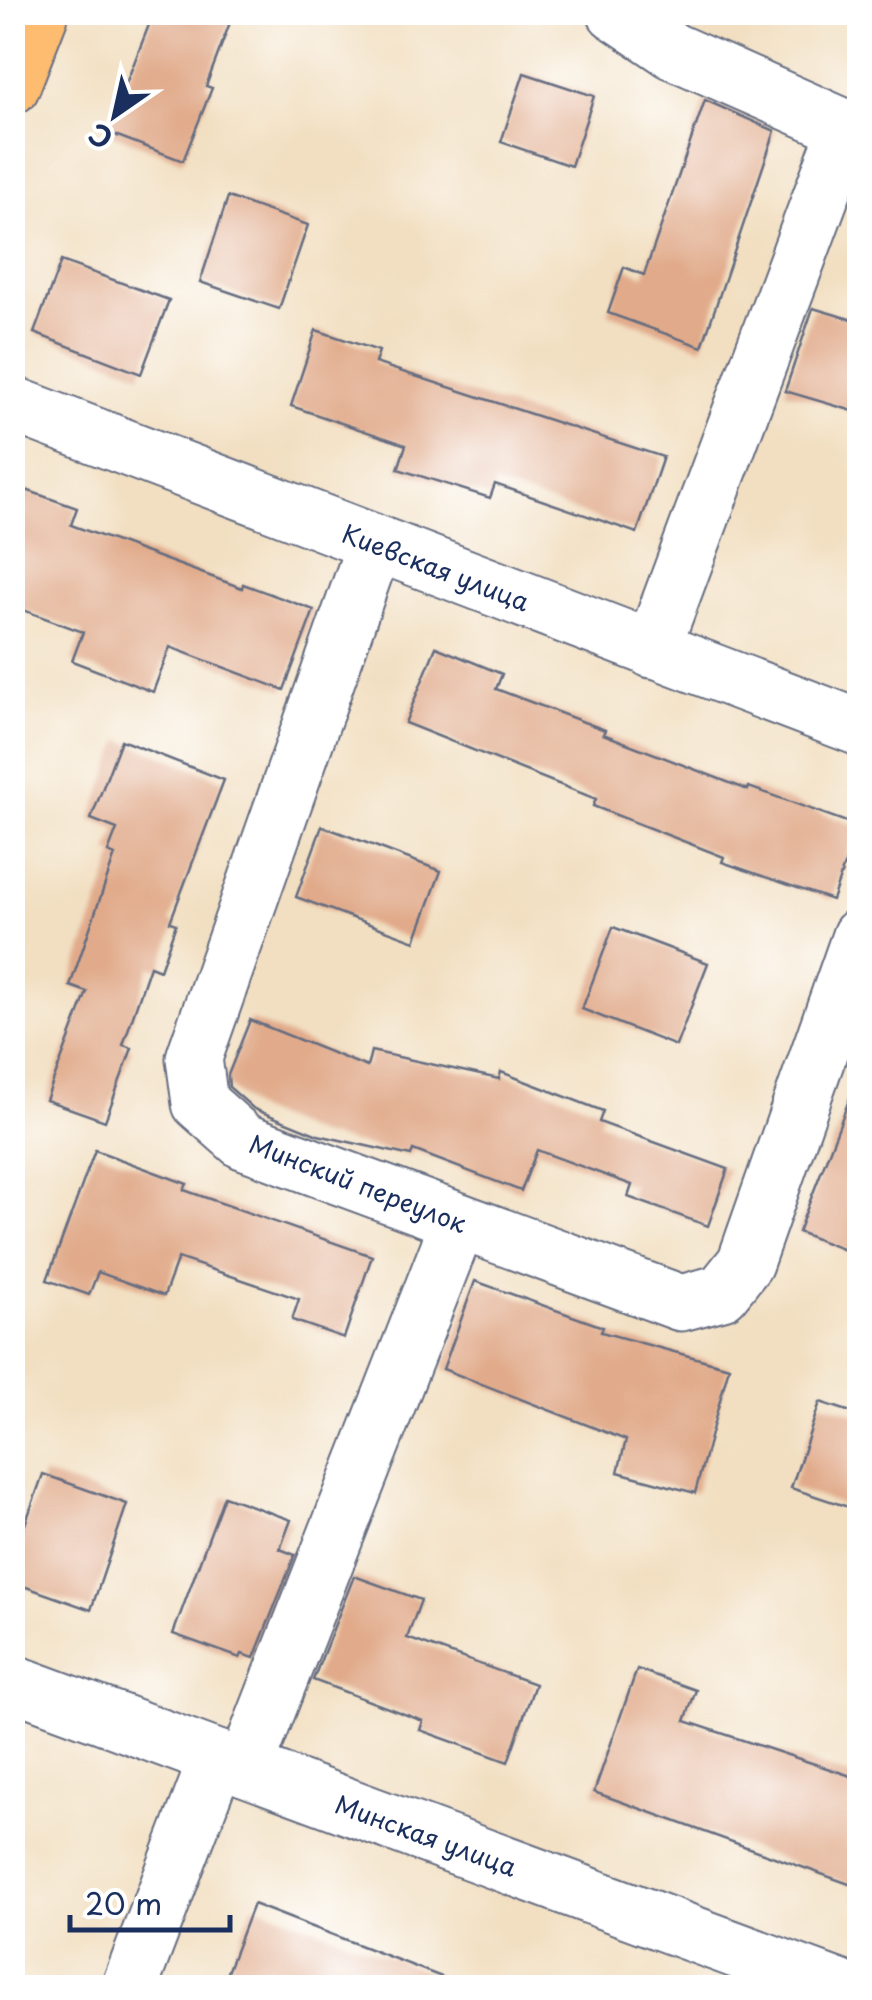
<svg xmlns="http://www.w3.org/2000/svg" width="872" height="2000" font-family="'Playpen Sans',sans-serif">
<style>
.building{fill:#e1ab8b}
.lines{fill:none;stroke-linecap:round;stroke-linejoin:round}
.minor-casing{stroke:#666d81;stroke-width:59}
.major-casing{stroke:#666d81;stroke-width:59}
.minor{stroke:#fff;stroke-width:55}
.major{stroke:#fdbc70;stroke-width:55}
.labels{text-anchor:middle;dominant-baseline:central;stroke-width:10;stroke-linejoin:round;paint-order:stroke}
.street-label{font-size:25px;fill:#1b2f5e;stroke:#fff}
</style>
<rect width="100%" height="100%" fill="#fff"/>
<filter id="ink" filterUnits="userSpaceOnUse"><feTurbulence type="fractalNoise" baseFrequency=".01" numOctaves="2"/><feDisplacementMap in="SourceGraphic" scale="20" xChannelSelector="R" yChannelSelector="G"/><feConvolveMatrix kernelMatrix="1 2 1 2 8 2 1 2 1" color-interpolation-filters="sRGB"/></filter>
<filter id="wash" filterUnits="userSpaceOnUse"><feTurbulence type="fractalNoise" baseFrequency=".0048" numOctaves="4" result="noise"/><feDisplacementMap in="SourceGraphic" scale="40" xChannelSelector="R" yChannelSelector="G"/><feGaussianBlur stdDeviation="2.25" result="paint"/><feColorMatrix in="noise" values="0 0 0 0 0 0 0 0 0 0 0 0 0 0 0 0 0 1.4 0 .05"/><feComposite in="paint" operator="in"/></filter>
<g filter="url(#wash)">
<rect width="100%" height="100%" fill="#f2dfc1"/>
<g id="blocks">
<g class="building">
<path d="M154,12H234L206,86L212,88L183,161L107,132Z"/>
<path d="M524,73L594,96L571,166L501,142Z"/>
<path d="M705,100L775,131L702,347L608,313L624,267L644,275Z"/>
<path d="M228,197L308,225L279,309L200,282Z"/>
<path d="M61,261L169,300L141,374L34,333Z"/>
<path d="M813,308L860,322V413L785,391Z"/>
<path d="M316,330L379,351L375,363L663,457L637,533L495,484L490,498L398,469L406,445L291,406Z"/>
<path d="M12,485L77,508L71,525L242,588L243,584L314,610L284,690L170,647L153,692L72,661L83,632L12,606Z"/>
<path d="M436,647L502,674L496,689L605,730L603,734L748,790L749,787L858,826L832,900L722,862L724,857L593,806L596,799L405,723Z"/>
<path d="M121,740L224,780L170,922L176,924L160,970L150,966L123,1045L132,1048L105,1121L46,1100L87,992L70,986L115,855L108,852L117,829L91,819Z"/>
<path d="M322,826L441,871L415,941L296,897Z"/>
<path d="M613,927L708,963L676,1046L582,1009Z"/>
<path d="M250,1020L367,1067L371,1051L499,1079L501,1072L603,1111L599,1122L728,1169L708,1226L628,1197L632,1185L537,1150L521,1191L413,1150L411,1156L318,1135L254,1109L229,1087L228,1075Z"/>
<path d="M856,1082L860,1083V1256L798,1232Z"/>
<path d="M95,1150L187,1184L184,1190L372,1256L344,1338L292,1320L299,1299L178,1258L164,1296L98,1272L89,1295L47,1280Z"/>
<path d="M475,1281L603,1327L601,1332L729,1367L695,1493L618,1472L626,1440L443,1369Z"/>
<path d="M820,1402L860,1415V1511L791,1488Z"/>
<path d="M43,1474L127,1504L91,1610L12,1582V1561Z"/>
<path d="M224,1496L291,1520L280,1549L295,1555L254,1658L242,1654L240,1658L173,1634Z"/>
<path d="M354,1576L421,1600L407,1638L535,1684L508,1762L420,1730L423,1721L313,1680Z"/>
<path d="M637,1669L696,1690L685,1721L860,1779V1888L594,1792Z"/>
<path d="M253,1904L460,1984L459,1988H221Z"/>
</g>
</g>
</g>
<g filter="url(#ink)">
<use href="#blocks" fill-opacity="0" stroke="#666d81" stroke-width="2.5"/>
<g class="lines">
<defs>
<g id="minor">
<path d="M615,12L673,51L860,134"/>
<path d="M12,404L860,728"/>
<path d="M375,543L194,1058L200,1103L243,1141L681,1303L722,1292L745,1263L860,936"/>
<path d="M652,650L846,129"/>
<path d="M12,1682L839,1988"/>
<path d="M245,1768L459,1221"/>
<path d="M129,1988L217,1758"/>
</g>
<path id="major" d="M12,86L41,12"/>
</defs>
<use href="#minor" class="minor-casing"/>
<use href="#major" class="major-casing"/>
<use href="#minor" class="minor"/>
<use href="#major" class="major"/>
</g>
</g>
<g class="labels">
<g class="street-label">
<text transform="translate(436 567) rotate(21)">Киевская улица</text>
<text transform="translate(358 1183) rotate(21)">Минский переулок</text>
<text transform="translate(426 1835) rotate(20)">Минская улица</text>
</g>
</g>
<rect width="872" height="2000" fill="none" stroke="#fff" stroke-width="50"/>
<g transform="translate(115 115) rotate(214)" stroke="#ffffff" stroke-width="8" paint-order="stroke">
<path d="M0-8L18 38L0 25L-18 38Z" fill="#1b2f5e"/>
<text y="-15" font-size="28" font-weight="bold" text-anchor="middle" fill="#1b2f5e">С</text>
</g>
<path d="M70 1915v15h160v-15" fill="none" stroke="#1b2f5e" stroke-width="5"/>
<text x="85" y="1915" font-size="30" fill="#1b2f5e" stroke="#ffffff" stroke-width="8" paint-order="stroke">20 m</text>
</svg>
